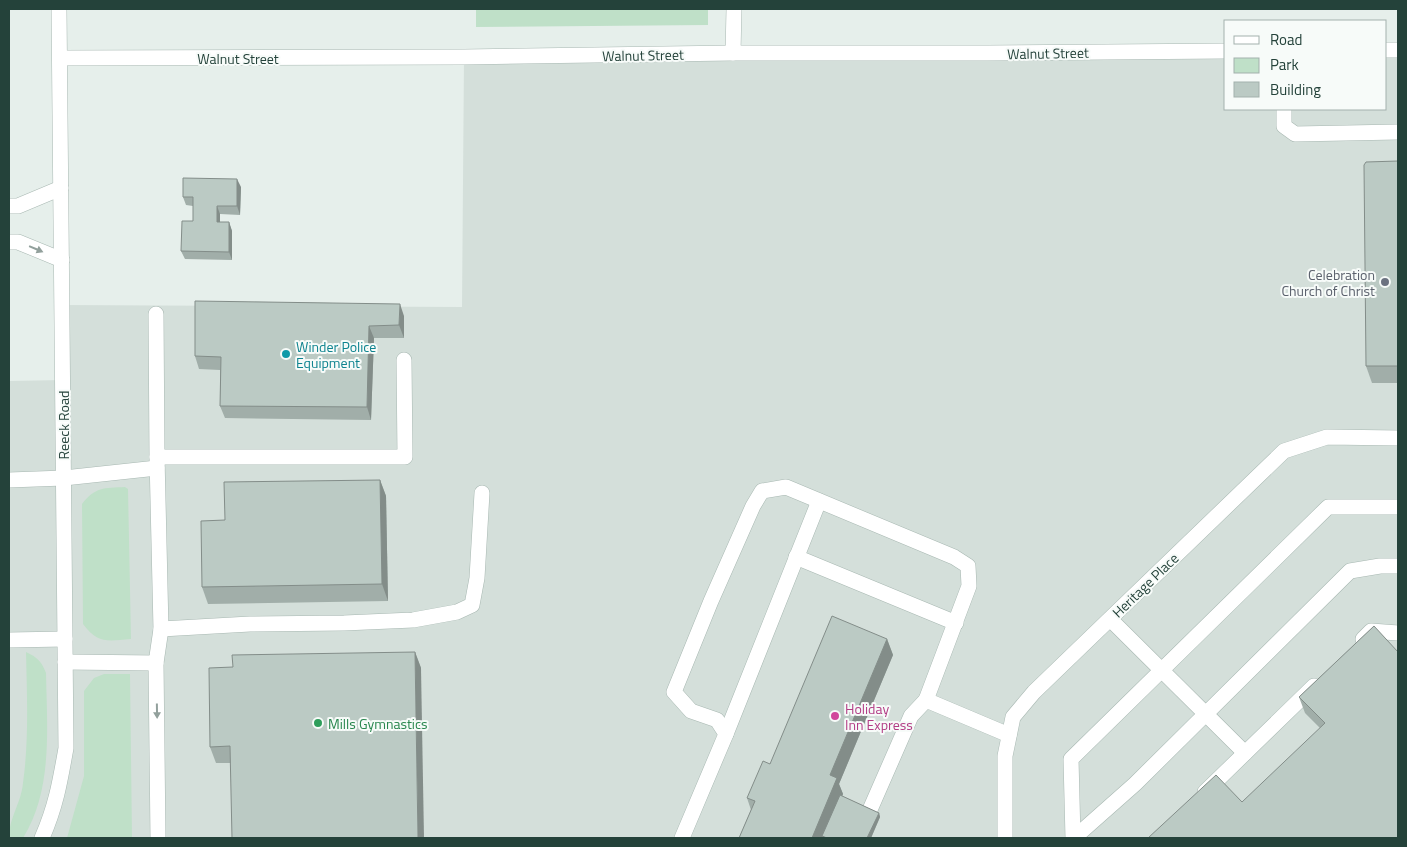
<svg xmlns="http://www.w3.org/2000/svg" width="1407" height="847" font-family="'Titillium Web',sans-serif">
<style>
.built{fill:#d4dfda}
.green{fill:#bfe0c8}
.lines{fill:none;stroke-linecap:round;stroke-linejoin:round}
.minor-casing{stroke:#a8b8b2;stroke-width:16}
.minor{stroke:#fff;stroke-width:15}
.wall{fill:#a1aea9}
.shaded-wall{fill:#838d89}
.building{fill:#bbcac4;stroke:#838d89}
.oneway{fill:#92a09c}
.worship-dot{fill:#6b7280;stroke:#f7fbf9;stroke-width:2}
.culture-dot{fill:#0f9aa8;stroke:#f7fbf9;stroke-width:2}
.hotel-dot{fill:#d1479c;stroke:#f7fbf9;stroke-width:2}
.leisure-dot{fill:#2e9e5b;stroke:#f7fbf9;stroke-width:2}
.labels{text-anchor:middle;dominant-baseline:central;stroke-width:4;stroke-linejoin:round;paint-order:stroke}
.street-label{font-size:14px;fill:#24423a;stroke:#f7fbf9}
.worship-label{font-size:14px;fill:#5b616d;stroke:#f7fbf9;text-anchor:end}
.culture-label{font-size:14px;fill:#0d838f;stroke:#f7fbf9;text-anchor:start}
.hotel-label{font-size:14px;fill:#b23c85;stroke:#f7fbf9;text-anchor:start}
.leisure-label{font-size:14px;fill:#27864d;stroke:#f7fbf9;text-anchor:start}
</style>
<rect width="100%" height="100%" fill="#e6efeb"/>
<path class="built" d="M1386,50H1398V838H9V381L63,380L62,305L462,307L464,57L1226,51V109H1386Z"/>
<g class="green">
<path d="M476,9H708V25L476,27Z"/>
<path d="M125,487L128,489L131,639C107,641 98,644 83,624L82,504C95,487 104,488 125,487Z"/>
<path d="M26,652C37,657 42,662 46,673C47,728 53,790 23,838H9C9,817 21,804 23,783C29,740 27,696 26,652Z"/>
<path d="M104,674H130L132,838H67L84,776V691L94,678Z"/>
</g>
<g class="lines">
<defs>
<g id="minor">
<path d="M1386,50H1398"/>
<path d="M733,53L734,9"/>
<path d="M60,58L464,57L733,53H988L1226,51"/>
<path d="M1284,109V126L1295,134L1398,132"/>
<path d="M9,206H18L61,188"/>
<path d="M9,242H18L62,260"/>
<path d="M157,457H405L404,360"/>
<path d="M9,480L64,478L157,468"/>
<path d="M796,557L956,623"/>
<path d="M1110,619L1245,753"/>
<path d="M161,629L250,624L344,623L413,620L457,612L472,605L477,578L482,493"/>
<path d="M1363,639L1371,631L1398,633"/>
<path d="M9,640L65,639"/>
<path d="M65,662L156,663L161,629L157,457L156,314"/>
<path d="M156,663L158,838"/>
<path d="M726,734L819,501"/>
<path d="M1205,792L1314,686"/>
<path d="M869,812L911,716L926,700L1009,735"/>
<path d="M42,838C56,806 60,782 66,748L59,9"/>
<path d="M682,838L726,734L717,720L691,711L674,692L711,601L753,506L762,491L786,487L954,557L968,566L969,586L926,700"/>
<path d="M1005,838V756L1013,717L1034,692L1284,451L1327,437L1398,438"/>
<path d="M1073,838L1071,759L1328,507H1398"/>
<path d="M1074,838L1135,784L1350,571L1380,566H1398"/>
</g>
</defs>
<use href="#minor" class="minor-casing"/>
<use href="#minor" class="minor"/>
</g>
<g class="wall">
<path d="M1398,161V383H1372L1366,366Z"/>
<path d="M241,187L240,215L220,214V222H229L232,231V260L185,259L181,251L193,221V206L186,205L183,197Z"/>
<path d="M404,316V338H374L371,420L225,418L220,406V370L199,369L195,356Z"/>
<path d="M380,480L386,496L388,601L208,604L202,587L225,520Z"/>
<path d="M1374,626L1398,838L1320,728L1305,713L1299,697Z"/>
<path d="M887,639L893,655L839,784L843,794L842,796L879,813L880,817L871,838H739L751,810L747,798L770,764Z"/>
<path d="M415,652L421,668L231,763H216L210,747L233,667Z"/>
</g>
<g class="shaded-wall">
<path d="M237,179L241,187L240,215L237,206Z"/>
<path d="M217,206L220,214V231L217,222Z"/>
<path d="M229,222L232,231V260L229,252Z"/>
<path d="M400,304L404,316V338L399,325Z"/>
<path d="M369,326L374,338L371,420L367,407Z"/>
<path d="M380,480L386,496L388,601L382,584Z"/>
<path d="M887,639L893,655L839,784L843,794L825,838L822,836L823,838H812L830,775Z"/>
<path d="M415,652L421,668L424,838H418Z"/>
<path d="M879,813L880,817L871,838H867Z"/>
</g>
<g class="building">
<path d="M1398,161V366H1366L1364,165L1366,162Z"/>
<path d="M183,178L237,179V206H217V222H229V252L181,251L182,221H193V197H183Z"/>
<path d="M195,301L400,304L399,325L369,326L367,407L220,406L221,357L195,356Z"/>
<path d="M380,480L382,584L202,587L201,521L225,520L224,482Z"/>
<path d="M832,616L887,639L830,775L837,778L812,838H739L755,801L747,798L763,761L770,764Z"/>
<path d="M1374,626L1398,652V838H1148L1216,775L1242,802L1325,723L1299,697Z"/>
<path d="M415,652L418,838H232L230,746L210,747L209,668L233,667L232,655Z"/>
<path d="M840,795L879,813L867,838H827L822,836Z"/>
</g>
<defs><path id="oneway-solid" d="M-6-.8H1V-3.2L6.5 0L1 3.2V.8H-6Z" transform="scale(1.25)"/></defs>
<g class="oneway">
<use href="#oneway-solid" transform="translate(36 249) rotate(23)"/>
<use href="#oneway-solid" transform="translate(157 711) rotate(89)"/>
</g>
<circle class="worship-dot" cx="1385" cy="282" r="5"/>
<circle class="culture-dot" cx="286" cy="354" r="5"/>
<circle class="hotel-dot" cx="835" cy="716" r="5"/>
<circle class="leisure-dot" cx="318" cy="723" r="5"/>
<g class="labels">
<g class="street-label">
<text transform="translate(1048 53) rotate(-1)">Walnut Street</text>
<text transform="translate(643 55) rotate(-1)">Walnut Street</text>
<text x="238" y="58">Walnut Street</text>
<text transform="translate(63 425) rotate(-90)">Reeck Road</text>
<text transform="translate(1145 585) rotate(-44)">Heritage Place</text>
</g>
<g class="worship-label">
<text x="1375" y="274">Celebration<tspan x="1375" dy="16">Church of Christ</tspan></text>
</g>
<g class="culture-label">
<text x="296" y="346">Winder Police<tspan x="296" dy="16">Equipment</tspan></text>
</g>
<g class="hotel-label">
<text x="845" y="708">Holiday<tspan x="845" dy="16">Inn Express</tspan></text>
</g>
<g class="leisure-label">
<text x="328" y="723">Mills Gymnastics</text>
</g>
</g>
<rect width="1407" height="847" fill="none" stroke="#24423a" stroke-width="20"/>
<rect x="1224" y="20" width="162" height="90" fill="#f7fbf9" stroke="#a3b1ad"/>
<rect x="1234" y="36" width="25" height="8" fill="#ffffff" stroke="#a3b1ad"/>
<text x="1270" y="45" font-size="15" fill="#24423a">Road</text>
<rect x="1234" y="58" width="25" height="15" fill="#bfe0c8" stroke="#a3b1ad"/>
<text x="1270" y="70" font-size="15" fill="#24423a">Park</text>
<rect x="1234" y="82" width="25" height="15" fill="#bbcac4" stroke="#a3b1ad"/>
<text x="1270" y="95" font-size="15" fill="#24423a">Building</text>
</svg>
